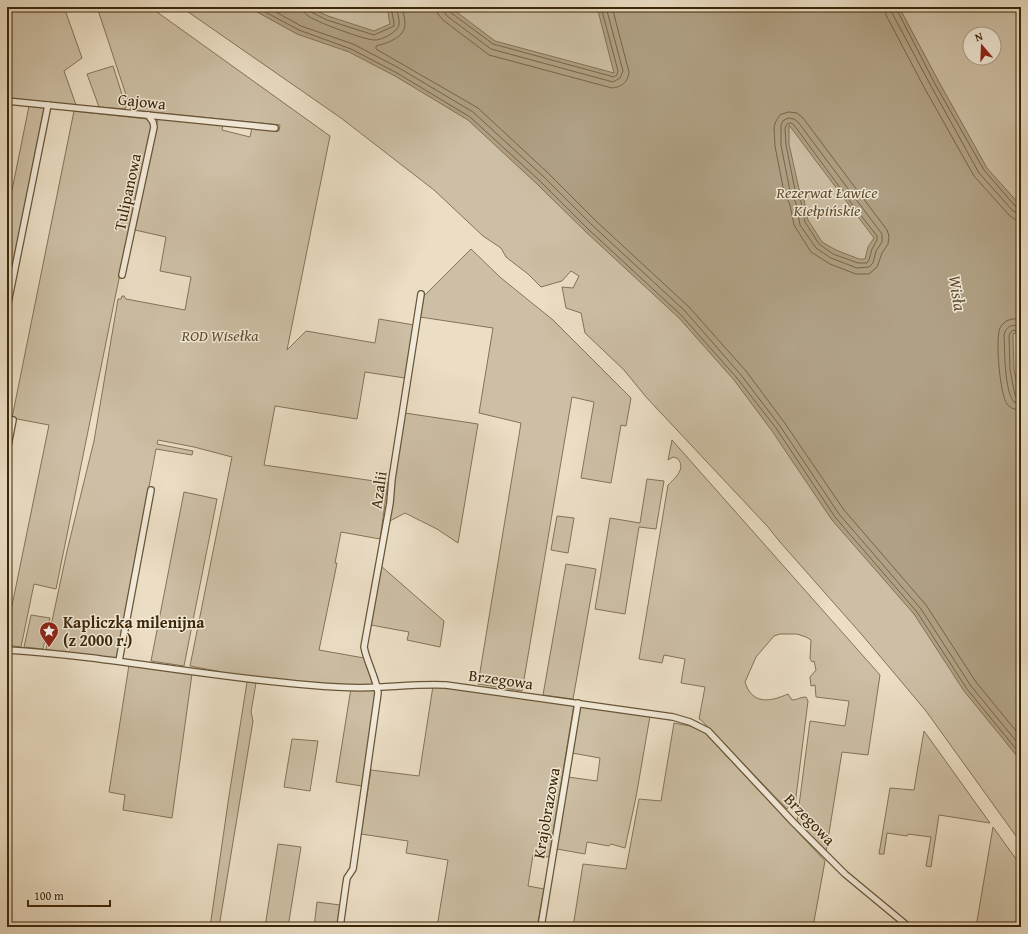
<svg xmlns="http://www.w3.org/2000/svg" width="1028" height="934" font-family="'Gentium Book Plus',serif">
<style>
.green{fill:#cdbfa5;stroke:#857356;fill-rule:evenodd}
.water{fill:#b0a084;stroke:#827052;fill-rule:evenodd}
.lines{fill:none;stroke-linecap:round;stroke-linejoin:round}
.shore{stroke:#766446;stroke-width:1}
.minor-casing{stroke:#685536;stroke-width:8}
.minor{stroke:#f2ead9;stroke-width:5.5}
.labels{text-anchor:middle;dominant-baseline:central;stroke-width:3;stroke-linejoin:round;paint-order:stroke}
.street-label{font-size:16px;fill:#3d2707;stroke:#f2ead9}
.park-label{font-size:16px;font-style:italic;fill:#614d2e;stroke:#f2ead9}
.poi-label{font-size:16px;font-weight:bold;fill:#3d2707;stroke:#f2ead9;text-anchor:start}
.water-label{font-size:17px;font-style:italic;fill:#604b2c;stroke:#f2ead9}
</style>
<rect width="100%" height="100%" fill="#ebdec5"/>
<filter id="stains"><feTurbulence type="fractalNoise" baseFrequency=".005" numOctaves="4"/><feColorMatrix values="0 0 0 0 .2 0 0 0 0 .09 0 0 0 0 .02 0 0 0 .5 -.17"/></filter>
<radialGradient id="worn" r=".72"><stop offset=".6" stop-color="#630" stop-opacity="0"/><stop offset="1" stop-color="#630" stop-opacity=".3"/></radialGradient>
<g class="green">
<path d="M7,7H64L82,58L64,71L76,105L7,98Z"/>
<path d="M97,7H150L330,136L287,350L306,331L375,343L379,319L414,325L405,378L365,372L357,419L275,406L264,465L388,483L380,539L341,532L335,563H337L335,573L319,650L364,658L373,685C322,685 272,680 222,673V672L190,666L232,457L194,447L158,440L157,444L193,451L192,455L156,449L117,659L53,651L46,649L67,551L94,441L118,299H121L122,296H124L126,299L185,310L191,277L160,271L166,237L135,230L158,118L223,124L222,130L250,137L252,127L279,131L280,125L131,110Z"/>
<path d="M181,7H1021V843L926,711L863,636L780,542L768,527L646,397L624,370L585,333L581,313L566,308L562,287L573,288L579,276L571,271L562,281L541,287L528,274L506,257L501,248L483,236L434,190L341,118ZM970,34H994V58H970Z"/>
<path d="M113,66L126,107L125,109L99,107L87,74Z"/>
<path d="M29,106L44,108L7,297V215Z"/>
<path d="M74,111L147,119L151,123V126L115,298L56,589L34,584L21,647L7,645V630L49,425L12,418Z"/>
<path d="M471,249L501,278L553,320L631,398L626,426L621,425L611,483L581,478L594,402L572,397L522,691L478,684L521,423L479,413L493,328L420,317L424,296Z"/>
<path d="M405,413L478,424L458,543L437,529L405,513L388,522Z"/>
<path d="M672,440L880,675L868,755L842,752L826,852L797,821L810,721L845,726L849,701L816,697L815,685L811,686L810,677L816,670L814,661L812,662L810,659L811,640L806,637L797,634H780L774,636L756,657L745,682C752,705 770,702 788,694L792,700C797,700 800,697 806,697L808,701L795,805H790L787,809L701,720L699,719L705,687L681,683L685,659L664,655L662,663L639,659L668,485C675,478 687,468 677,458L673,457L668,460Z"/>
<path d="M647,479L664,481L656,529L639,527L625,614L595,609L610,518L640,523Z"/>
<path d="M184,492L217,499L184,666L151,661Z"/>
<path d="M557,516L574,518L568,553L551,550Z"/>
<path d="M566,564L596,569L573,699L543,695Z"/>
<path d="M381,566L444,621L440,647L407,640L409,632L371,625Z"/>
<path d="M31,615L50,618L43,649L24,647Z"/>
<path d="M129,665L192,674L172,818L123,810L125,795L109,792Z"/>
<path d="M247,682L256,683L251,712L253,721L219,927H210L229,796Z"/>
<path d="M433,686L574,704L549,857L533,855L528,886L544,889L537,927H437L448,860L406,853L408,841L361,834L371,770L419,776Z"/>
<path d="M351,688L374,689L376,693L362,786L336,782Z"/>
<path d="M580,705L650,716L636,797L625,848L611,844L609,846L587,842L585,854L557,849L568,777L597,781L600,758L572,753Z"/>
<path d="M674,723L690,726L704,732L825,861L813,927H573L583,864L626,869L639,799L661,801Z"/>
<path d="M924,731L990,823L939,815L931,867L926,866L931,837L908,834L907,836L887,833L884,854H879L890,788L914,790Z"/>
<path d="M292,739L318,741L310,791L284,787Z"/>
<path d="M993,827L1021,866V927H976Z"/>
<path d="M278,844L301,847L288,927H265Z"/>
<path d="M317,902L340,905L337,927H314Z"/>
</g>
<path class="water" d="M248,7H309L328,16L374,31L390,24L387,7H450L495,41L614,73L597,7H899L939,82L987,168L1021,206V337L1014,333L1013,335L1014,370L1021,400V761L964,691L914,614L832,520L772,431L734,380L679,318L586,232L537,184L468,120L395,76L349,52L297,34ZM789,125L874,238L868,247L865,259H859L836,250L822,242L808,220L804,200L799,189L789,144Z"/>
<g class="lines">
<g class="shore">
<path d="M256,7L299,30L351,49L397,73L470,117L540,181L588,229L681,315L737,378L776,428L835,517L917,612L967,689L1021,755"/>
<path d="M267,7L301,26L353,44L399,68L473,112L544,177L592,225L685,311L741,375L780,426L839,514L921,609L971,686L1021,747"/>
<path d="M304,7C304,10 304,13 307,15C313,21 365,40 374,40C380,41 398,32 399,25C400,20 397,12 396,7"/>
<path d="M309,7L311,12L327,20L374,35L394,26V23L391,7"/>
<path d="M402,7C403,12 405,18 405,23C406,37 388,43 376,46V49L478,108L548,173L596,221L689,307L746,371L784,422L844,510L926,605L976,682L1021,737"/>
<path d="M437,7L438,14L443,20L489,55L612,88C622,87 628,82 629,72L612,7"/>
<path d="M443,7L444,12L447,16L491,49L613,82L620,78L623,71L606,7"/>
<path d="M448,7L450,12L493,44L614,77L617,75L618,71L601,7"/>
<path d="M885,7L886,15L925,89L974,176L1009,215L1014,219L1021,220"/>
<path d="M891,7L892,13L931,86L979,173L1013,211L1021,214"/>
<path d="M896,7L897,10L935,84L984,170L1016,207L1021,209"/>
<path d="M789,112L797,113L803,118L887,230L889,236L888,244L882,253L877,267L869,274H856L830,264L811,252L794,225L790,205L784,192L775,146L774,127L776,121L780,115Z"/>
<path d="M789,118L794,119L798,122L882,234V242L876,251L873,263L869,267L857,268L831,258L816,248L800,225L796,203L790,191L781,145V125L783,121Z"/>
<path d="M791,123L794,125L852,204L877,236V240L872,249L869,260L867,263H858L833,254L819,244L805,222L801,202L795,190L786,145L785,128L787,124Z"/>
<path d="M1021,320C1013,317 1004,320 1000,328C995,339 1000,395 1007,404C1011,409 1016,410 1021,410"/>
<path d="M1021,327C1013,323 1006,326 1004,335C1005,351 1004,390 1014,402L1021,404"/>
<path d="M1021,333L1013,330L1011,332L1009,335L1010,370L1015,396L1018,399H1021"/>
</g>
<defs>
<g id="minor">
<path d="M7,101L275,128"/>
<path d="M122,275L154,127L153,122L148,115"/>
<path d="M7,308L48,105"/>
<path d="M7,451L13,420"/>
<path d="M7,650C108,656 208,677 309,685C331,687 357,689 379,687C401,686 423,684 446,685L673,717L690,722L708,731L794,823L845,874L909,927"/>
<path d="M119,661L151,490"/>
<path d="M340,927L346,884L347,878L353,869L378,693C376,677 367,663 364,647L390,503L392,479L421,294"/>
<path d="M541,927L578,703"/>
</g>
</defs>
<use href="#minor" class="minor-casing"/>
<use href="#minor" class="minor"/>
</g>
<defs>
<symbol id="sight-pin" viewBox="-11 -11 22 30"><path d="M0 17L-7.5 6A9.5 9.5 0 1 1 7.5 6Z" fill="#8f2418" stroke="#f2ead9"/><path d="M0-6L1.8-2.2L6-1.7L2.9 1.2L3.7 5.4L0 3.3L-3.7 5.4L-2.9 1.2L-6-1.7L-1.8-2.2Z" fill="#fff"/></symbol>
</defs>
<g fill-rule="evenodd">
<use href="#sight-pin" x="38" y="620" width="22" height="30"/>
</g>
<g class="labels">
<g class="street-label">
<text transform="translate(142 101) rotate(6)">Gajowa</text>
<text transform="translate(127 192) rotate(-78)">Tulipanowa</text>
<text transform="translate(378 490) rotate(-82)">Azalii</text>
<text transform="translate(501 679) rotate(8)">Brzegowa</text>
<text transform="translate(546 813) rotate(-80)">Krajobrazowa</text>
<text transform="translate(810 819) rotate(46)">Brzegowa</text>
</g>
<g class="park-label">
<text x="827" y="192">Rezerwat Ławice<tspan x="827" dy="18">Kiełpińskie</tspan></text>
<text x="220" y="335">ROD Wisełka</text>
</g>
<g class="poi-label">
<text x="63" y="622">Kapliczka milenijna<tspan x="63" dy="18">(z 2000 r.)</tspan></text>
</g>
<g class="water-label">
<text transform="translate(958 293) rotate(81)">Wisła</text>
</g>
</g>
<rect width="1028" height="934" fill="none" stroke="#ebdec5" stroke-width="24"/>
<rect x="8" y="8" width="1012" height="918" fill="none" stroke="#3d2707" stroke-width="2"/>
<rect x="12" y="12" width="1004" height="910" fill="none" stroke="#3d2707"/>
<g transform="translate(982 46) rotate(341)"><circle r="19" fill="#f2ead9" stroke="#aa9c85"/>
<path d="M0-3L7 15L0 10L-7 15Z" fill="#8f2418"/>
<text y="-6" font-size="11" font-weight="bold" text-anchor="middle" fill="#3d2707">N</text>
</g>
<path d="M28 900v6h82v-6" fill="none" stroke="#3d2707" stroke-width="2"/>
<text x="34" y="900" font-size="12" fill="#3d2707" stroke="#f2ead9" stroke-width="3" paint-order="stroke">100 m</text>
<rect width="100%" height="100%" filter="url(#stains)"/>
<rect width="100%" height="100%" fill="url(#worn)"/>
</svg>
